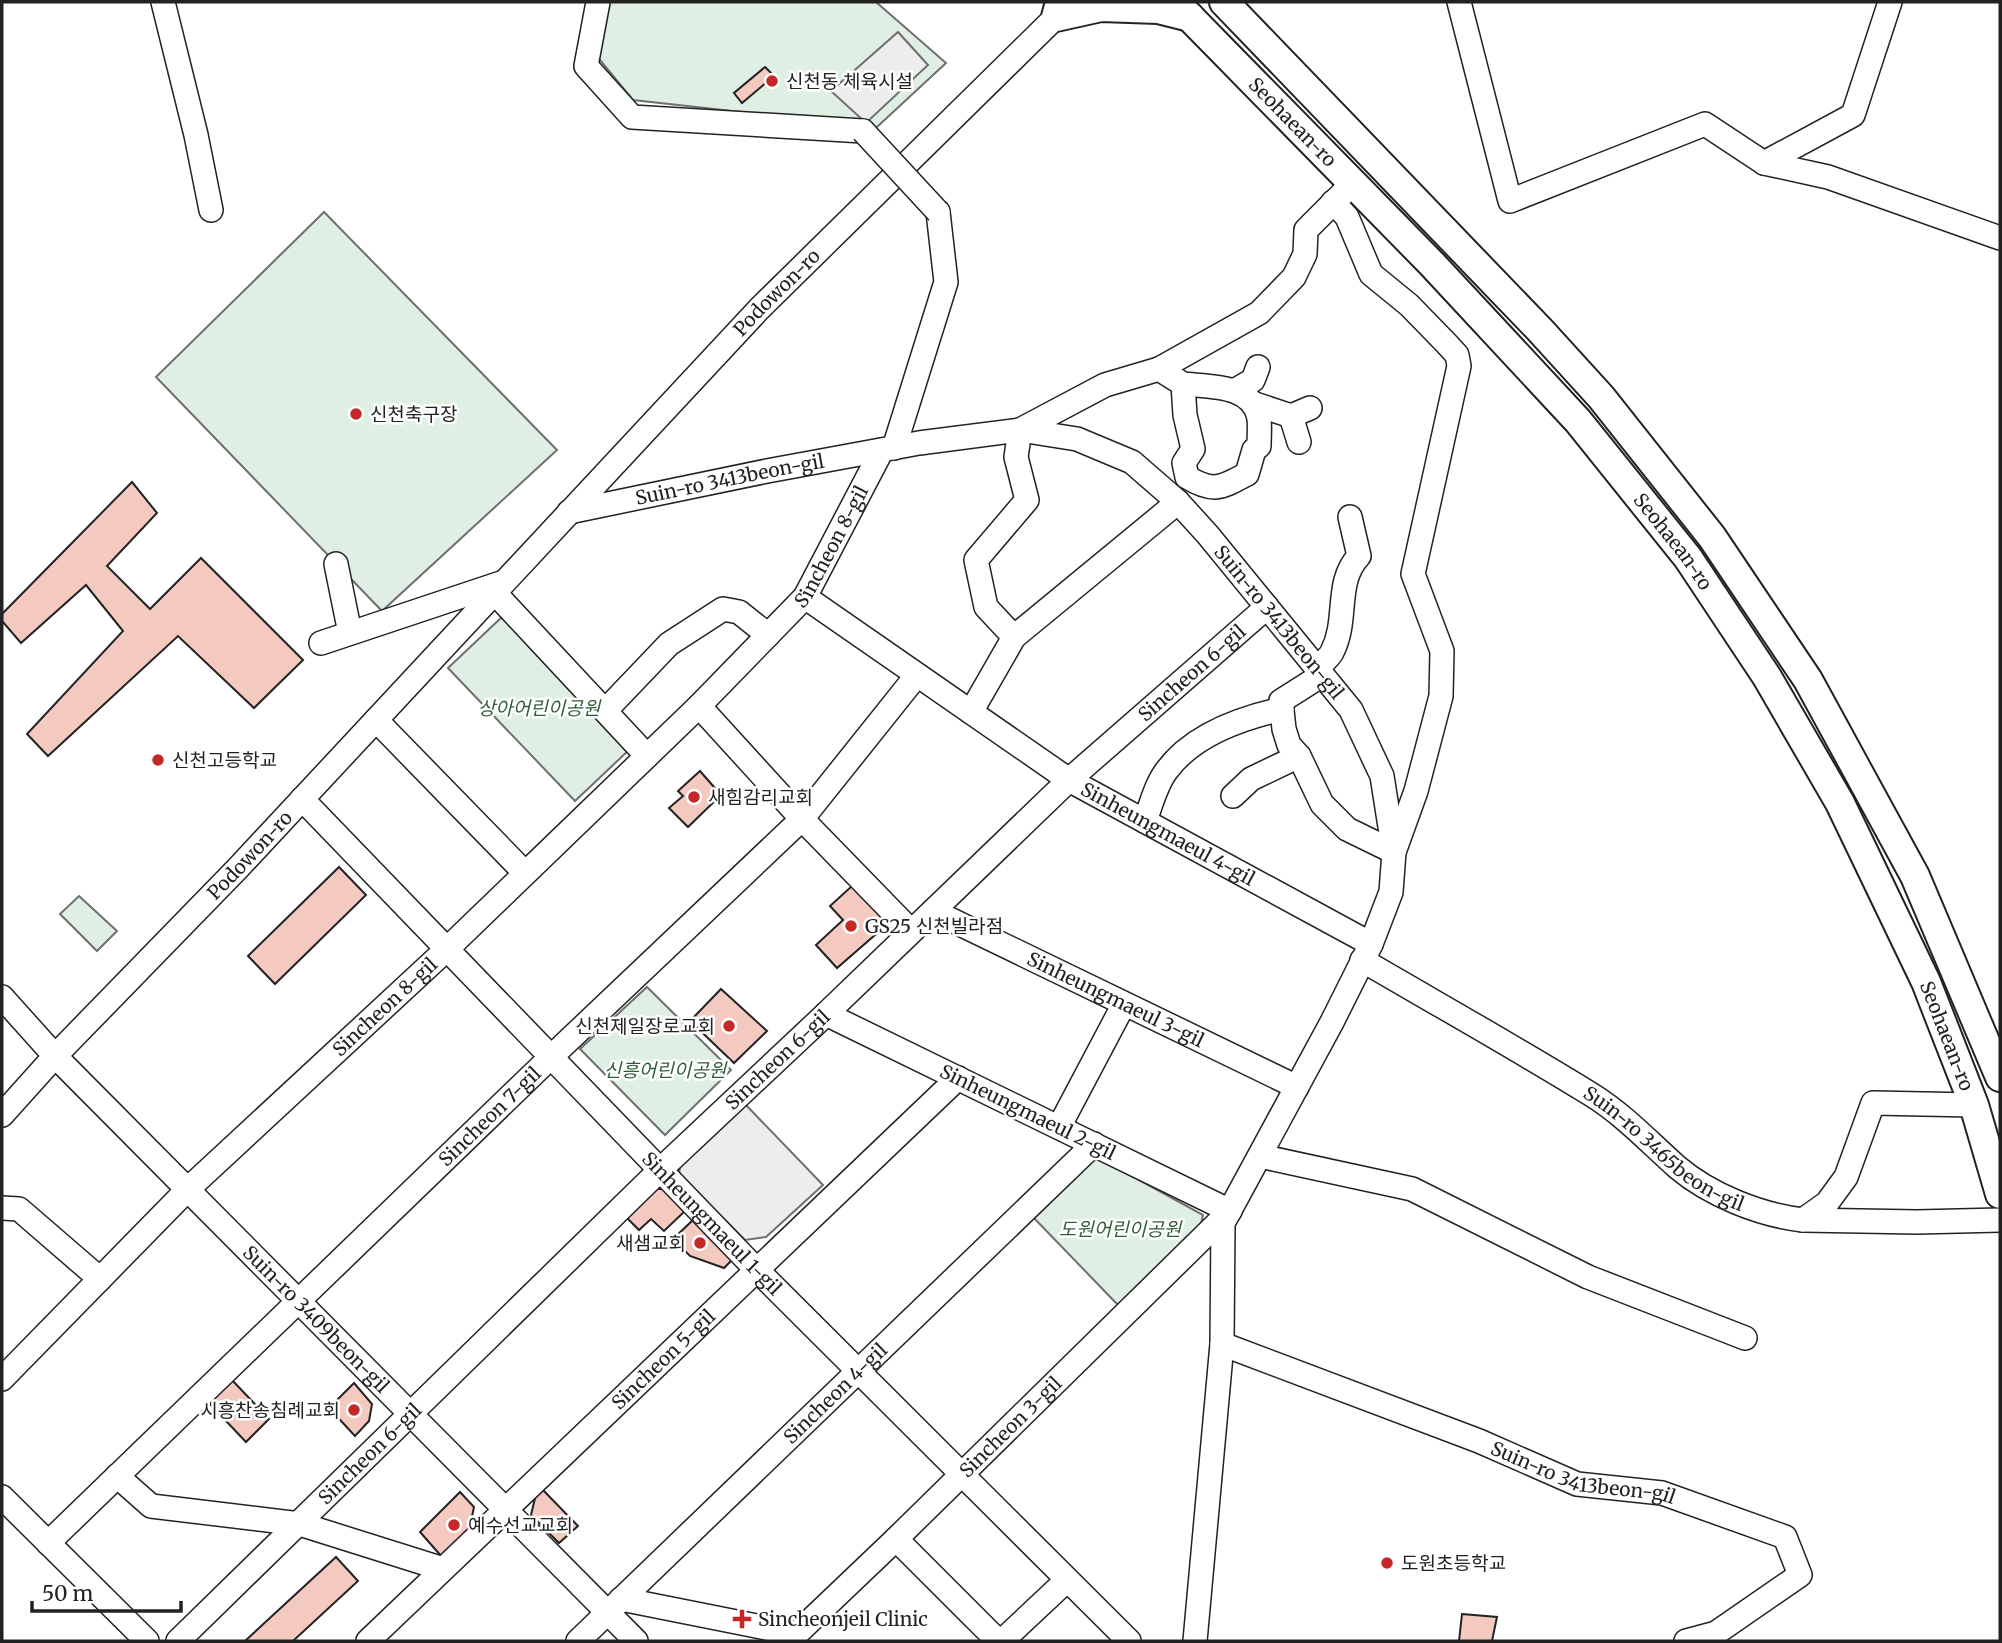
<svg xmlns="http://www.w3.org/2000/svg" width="2002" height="1643" font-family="Merriweather,'Noto Sans KR',serif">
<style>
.green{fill:#e0efe3;stroke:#6f6f6f;stroke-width:2}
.parking{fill:#ededed;stroke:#6f6f6f;stroke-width:2}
.building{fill:#f3c9c0;stroke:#222;stroke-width:2}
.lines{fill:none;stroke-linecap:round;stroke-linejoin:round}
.minor-casing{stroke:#222;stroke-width:26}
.major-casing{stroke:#222;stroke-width:32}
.minor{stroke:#fff;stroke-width:23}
.major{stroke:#fff;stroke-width:28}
.minor-bridge-casing{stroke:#222;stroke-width:26;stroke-linecap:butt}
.minor-bridge{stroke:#fff;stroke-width:23}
.poi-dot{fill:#c62828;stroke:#fff;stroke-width:2.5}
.labels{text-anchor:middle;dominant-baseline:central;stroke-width:5;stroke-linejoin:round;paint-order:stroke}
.poi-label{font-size:19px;fill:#222;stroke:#fff;text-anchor:start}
.street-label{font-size:19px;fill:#222;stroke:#fff}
.park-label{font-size:19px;font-style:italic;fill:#2f5e38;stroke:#fff}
</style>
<rect width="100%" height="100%" fill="#fff"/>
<g class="green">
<path d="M603,2H876L946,63L877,127L633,100L595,54Z"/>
<path d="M324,212L557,450L382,611L156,377Z"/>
<path d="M503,616L630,749L575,801L448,668Z"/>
<path d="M79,896L117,931L97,951L60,914Z"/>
<path d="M647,987L731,1070L665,1135L580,1049Z"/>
<path d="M1101,1159L1203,1215L1200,1229L1118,1305L1031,1215L1081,1163Z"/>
</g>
<g class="parking">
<path d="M898,32L928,65L866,123L831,91Z"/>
<path d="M744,1103L823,1185L766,1237L745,1240L679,1174L681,1161Z"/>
</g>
<g class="building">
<path d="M765,67L774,76L742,103L734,93Z"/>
<path d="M132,482L157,513L107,566L150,609L201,558L303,660L254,708L178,636L48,756L27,734L123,631L86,585L21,643L2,621V614Z"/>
<path d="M700,771L721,795L688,827L669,808L683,796L678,791Z"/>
<path d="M339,867L366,895L275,984L248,956Z"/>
<path d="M853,885L883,914V928L837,968L816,945L843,920L830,906Z"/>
<path d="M721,989L767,1031L734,1063L690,1021Z"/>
<path d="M650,1189H664L685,1211L664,1231L651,1219L639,1230L624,1215Z"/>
<path d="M694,1219L733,1259L724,1268L690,1256L673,1239Z"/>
<path d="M231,1379L269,1419L246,1442L208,1402Z"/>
<path d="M354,1383L372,1404L369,1421L355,1436L329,1408Z"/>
<path d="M541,1488L578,1526L559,1543L531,1515L536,1494Z"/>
<path d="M460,1492L474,1507L469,1531L442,1557L420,1532Z"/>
<path d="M336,1557L358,1581L293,1641H245Z"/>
<path d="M1462,1614L1497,1617L1492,1641H1459Z"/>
</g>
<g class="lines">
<defs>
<g id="minor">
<path d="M163,2L196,135L211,210"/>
<path d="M598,2L586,66L632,117L863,131"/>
<path d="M1459,2L1510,201L1705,124L1764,163L1828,177L2000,238"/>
<path d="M1764,163L1853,115L1890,2"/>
<path d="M1159,369L1183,384L1185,415L1193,449L1184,463L1187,477C1213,493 1221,488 1247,474L1254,450L1259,446C1259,437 1260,427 1259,418C1253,384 1209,387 1183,384"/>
<path d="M1236,390L1253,380L1258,367"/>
<path d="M1255,404L1291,416L1299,442"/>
<path d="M1291,416L1310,408"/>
<path d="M894,448L946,282L938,212"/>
<path id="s1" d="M569,512L767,471L919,443L1020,430L1077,439L1132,462L1178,502L1208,535L1351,710L1382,776L1394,852L1391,892L1371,944L1332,1022L1223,1223L1222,1344L1195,1641"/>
<path d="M336,564L350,633"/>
<path d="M494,592L647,756"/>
<path id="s2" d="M805,597L1069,780L1371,944"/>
<path d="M1014,637L1178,502"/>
<path d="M321,643L501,583"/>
<path d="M1317,668C1322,663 1329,658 1332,652C1349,619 1334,583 1359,556L1350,517"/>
<path d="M1322,675L1281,701L1284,729L1289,745L1299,756L1322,804L1347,829L1394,852L1416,791L1441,696L1442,651L1413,574L1459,366L1457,355L1446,343L1409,305L1371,274L1347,217L1333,202"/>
<path d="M699,706L802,819L911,931"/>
<path d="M606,710L669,644L723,609L739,612L768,635"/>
<path d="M971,712L1014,637L986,607L976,560L1027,500L1016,457L1020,430L1105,385L1159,369L1259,313L1294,277L1305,254L1306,230L1343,193"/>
<path d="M376,720L525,873"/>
<path d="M1233,796L1251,779L1299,756"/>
<path id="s3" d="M302,799L749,1262L1129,1641"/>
<path d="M1145,821C1151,805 1156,784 1167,770C1193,735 1241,718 1282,709"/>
<path id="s4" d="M933,911L1297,1087"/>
<path id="s5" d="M1362,960C1439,1005 1516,1048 1592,1095C1624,1115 1649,1142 1677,1167C1710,1195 1760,1215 1803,1220L1917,1222L2000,1220"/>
<path id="s6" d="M2,997L55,1056L636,1641"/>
<path id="s7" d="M2,1115L55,1056L238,868L759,309L1068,5"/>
<path d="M1059,1127L1124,1004"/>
<path d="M1260,1156L1412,1189L1588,1277L1745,1338"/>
<path d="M2,1208L19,1209L100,1279"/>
<path d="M1803,1220L1827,1203L1846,1177L1873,1103L1974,1105"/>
<path id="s8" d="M1222,1344L1479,1441L1577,1484L1662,1493L1785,1537L1800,1575L1716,1633L1686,1641"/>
<path id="s9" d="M2,1379L188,1189L447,949L699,706L805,597L882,450"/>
<path d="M117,1476L151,1506L300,1524L443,1569"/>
<path d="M2,1497L147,1641"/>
<path d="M896,1539L998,1641"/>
<path id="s10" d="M48,1543L551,1057L802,819L917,675"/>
<path d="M621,1599L796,1634"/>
<path id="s11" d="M178,1641L660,1170L826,1014L1069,780L1267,607"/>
<path id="s12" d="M368,1641L958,1078"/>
<path id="s13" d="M578,1641L1094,1144"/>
<path id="s14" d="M789,1641L896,1539L1230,1211L826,1014"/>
<path d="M1002,1641L1067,1580"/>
</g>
<g id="major">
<path d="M1060,2L1056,17L1101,7L1158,9L1190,17"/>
<path id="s15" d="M1175,2L1432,264L1578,421L1688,558L1767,677L1840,803L1926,982L1974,1105L2000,1194"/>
<path d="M1224,2L1540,330L1601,397L1712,537L1808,680L1915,876L2000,1077"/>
</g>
</defs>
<use href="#minor" class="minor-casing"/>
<use href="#major" class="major-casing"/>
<use href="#minor" class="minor"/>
<use href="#major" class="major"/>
<defs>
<path id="minor-bridge" d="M863,131L938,212"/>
</defs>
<use href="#minor-bridge" class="minor-bridge-casing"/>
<use href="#minor-bridge" class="minor-bridge"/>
</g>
<g class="poi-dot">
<circle cx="772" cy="81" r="7"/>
<circle cx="356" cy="414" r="7"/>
<circle cx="158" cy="760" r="7"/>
<circle cx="694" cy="797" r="7"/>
<circle cx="851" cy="926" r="7"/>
<circle cx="729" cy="1026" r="7"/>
<circle cx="700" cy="1243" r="7"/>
<circle cx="354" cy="1410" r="7"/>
<circle cx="454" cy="1525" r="7"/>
<circle cx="1387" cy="1563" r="7"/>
<path d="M738.5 1608.5h7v7h7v7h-7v7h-7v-7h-7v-7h7z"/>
</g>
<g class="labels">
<g class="poi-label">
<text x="786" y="81">신천동 체육시설</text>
<text x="370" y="414">신천축구장</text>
<text x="172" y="760">신천고등학교</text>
<text x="708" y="797">새힘감리교회</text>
<text x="865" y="926">GS25 신천빌라점</text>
<text x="715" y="1026" text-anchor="end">신천제일장로교회</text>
<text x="686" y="1243" text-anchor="end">새샘교회</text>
<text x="340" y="1410" text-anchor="end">시흥찬송침례교회</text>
<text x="468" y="1525">예수선교교회</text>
<text x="1401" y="1563">도원초등학교</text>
<text x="758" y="1619">Sincheonjeil Clinic</text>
</g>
<g class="street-label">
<text stroke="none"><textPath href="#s15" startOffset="168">Seohaean-ro</textPath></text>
<text stroke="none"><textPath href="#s7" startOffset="1130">Podowon-ro</textPath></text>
<text stroke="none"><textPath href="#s1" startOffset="164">Suin-ro 3413beon-gil</textPath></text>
<text stroke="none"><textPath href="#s15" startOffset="735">Seohaean-ro</textPath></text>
<text stroke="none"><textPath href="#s9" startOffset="1178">Sincheon 8-gil</textPath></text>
<text stroke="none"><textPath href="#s1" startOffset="794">Suin-ro 3413beon-gil</textPath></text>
<text stroke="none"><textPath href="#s11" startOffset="1402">Sincheon 6-gil</textPath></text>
<text stroke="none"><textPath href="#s2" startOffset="434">Sinheungmaeul 4-gil</textPath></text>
<text stroke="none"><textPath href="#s7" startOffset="359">Podowon-ro</textPath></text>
<text stroke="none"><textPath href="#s4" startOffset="203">Sinheungmaeul 3-gil</textPath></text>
<text stroke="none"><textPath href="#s9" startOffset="534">Sincheon 8-gil</textPath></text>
<text stroke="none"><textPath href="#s15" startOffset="1302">Seohaean-ro</textPath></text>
<text stroke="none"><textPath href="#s11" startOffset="835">Sincheon 6-gil</textPath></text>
<text transform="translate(1028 1112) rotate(26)">Sinheungmaeul 2-gil</text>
<text stroke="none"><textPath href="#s10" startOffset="614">Sincheon 7-gil</textPath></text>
<text stroke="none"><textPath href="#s5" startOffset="357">Suin-ro 3465beon-gil</textPath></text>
<text stroke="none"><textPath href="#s3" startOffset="590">Sinheungmaeul 1-gil</textPath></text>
<text stroke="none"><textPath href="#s6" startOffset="450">Suin-ro 3409beon-gil</textPath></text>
<text stroke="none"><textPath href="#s12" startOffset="408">Sincheon 5-gil</textPath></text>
<text stroke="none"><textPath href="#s13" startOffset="357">Sincheon 4-gil</textPath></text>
<text stroke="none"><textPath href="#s14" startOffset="308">Sincheon 3-gil</textPath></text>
<text stroke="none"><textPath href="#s11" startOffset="268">Sincheon 6-gil</textPath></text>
<text stroke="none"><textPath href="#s8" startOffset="385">Suin-ro 3413beon-gil</textPath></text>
</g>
<g class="park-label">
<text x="539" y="708">상아어린이공원</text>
<text x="665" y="1070">신흥어린이공원</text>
<text x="1120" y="1229">도원어린이공원</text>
</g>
</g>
<rect width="2002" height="1643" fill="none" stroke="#222222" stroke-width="7"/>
<path d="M32 1601v10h149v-10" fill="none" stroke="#222222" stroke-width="3.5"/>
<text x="42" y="1601" font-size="21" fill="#222222" stroke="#ffffff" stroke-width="5" paint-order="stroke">50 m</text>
</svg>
